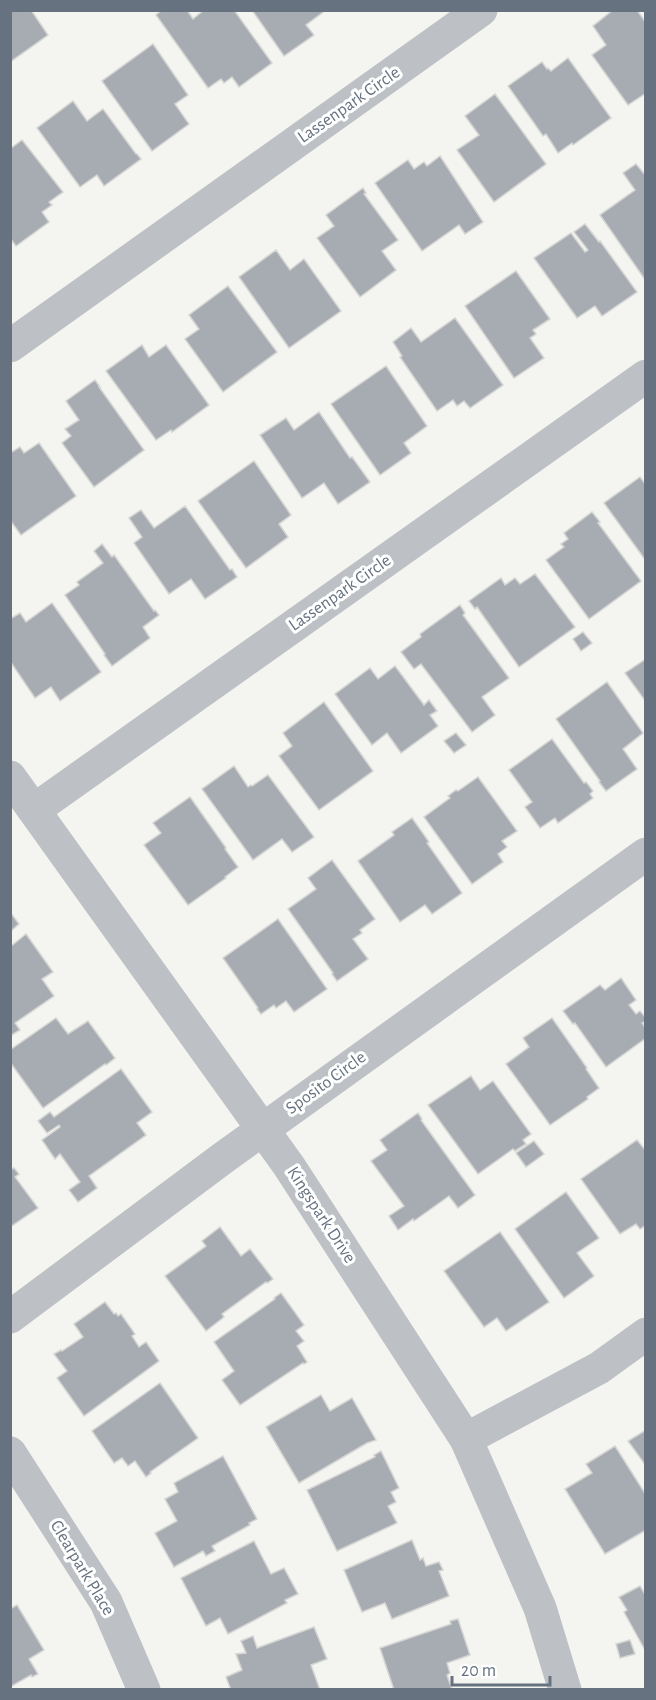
<svg xmlns="http://www.w3.org/2000/svg" width="656" height="1700" font-family="'Alegreya Sans',sans-serif">
<style>
.building{fill:#a6acb2;stroke:#d5d5d3;stroke-width:1.5}
.lines{fill:none;stroke-linecap:round;stroke-linejoin:round}
.street{stroke:#bdc0c4;stroke-width:33}
.labels{text-anchor:middle;dominant-baseline:central;stroke-width:6;stroke-linejoin:round;paint-order:stroke}
.street-label{font-size:18px;fill:#66727f;stroke:#fff}
</style>
<rect width="100%" height="100%" fill="#f4f4f0"/>
<g class="building">
<path d="M10,10H31L48,35L10,62Z"/>
<path d="M162,10H187L193,19L204,10H234L272,63L239,87L232,77L224,83L221,79L208,88L156,15Z"/>
<path d="M252,10H326L306,25L314,35L284,56Z"/>
<path d="M613,10H637L646,23V93L628,105L592,55L606,45L593,26Z"/>
<path d="M153,44L188,95L175,104L189,124L152,151L102,81Z"/>
<path d="M568,58L611,118L573,145L572,143L558,153L546,134L543,136L508,86L542,62L547,69L548,68L551,71Z"/>
<path d="M495,94L546,164L494,202L457,150L479,135L465,116Z"/>
<path d="M73,101L87,121L103,109L136,154H137L141,159L104,186L97,175L80,187L37,128Z"/>
<path d="M22,140L63,192L49,202L52,205L42,212L49,222L16,246L10,238V149Z"/>
<path d="M440,156L483,222L465,234L459,225L422,251L375,183L408,160L414,169L424,162L427,166Z"/>
<path d="M636,164L646,176V281L600,215L635,190L623,173Z"/>
<path d="M363,188L366,193L364,194L398,240L382,251L396,270L360,297L317,238L334,226L326,215Z"/>
<path d="M585,224L599,242L600,241L637,292L602,316L595,306L577,318L534,258L571,233L585,252L588,250L574,232Z"/>
<path d="M276,250L290,270L304,259L341,311L289,348L239,277Z"/>
<path d="M516,271L550,319L533,330L536,334L530,338L544,358L514,378L465,306Z"/>
<path d="M228,286L277,352L223,392L185,339L199,329L189,315Z"/>
<path d="M455,318L503,385L470,408L464,401L457,406L453,400L437,411L400,357L402,356L393,342L411,328L421,342Z"/>
<path d="M142,345L149,357L166,345L209,405L172,432L171,430L156,440L106,371Z"/>
<path d="M386,366L427,426L404,443L411,453L380,475L331,404Z"/>
<path d="M95,380L100,387H99L144,450L94,487L62,443L71,436L65,429L79,420L66,401Z"/>
<path d="M319,412L350,458L352,457L370,482L338,504L324,483L302,498L260,435L286,418L294,430Z"/>
<path d="M39,443L76,496L21,535L10,520V453L20,447L24,453Z"/>
<path d="M254,461L291,515L279,524L288,537L246,568L198,501Z"/>
<path d="M640,477L646,485V561L604,503Z"/>
<path d="M185,506L230,570L232,569L237,577L205,599L191,579L169,594L134,543L142,537L129,518L141,510L154,528Z"/>
<path d="M592,512L600,522L598,523L641,581L589,619L546,560L564,547L561,544L568,539L564,533Z"/>
<path d="M102,544L112,557L114,555L154,611L155,610L159,615L143,627L150,638L112,666L104,655L105,654L65,595L79,585L77,582L103,563L94,551Z"/>
<path d="M535,574L575,627L519,667L477,607L475,609L469,601L501,578L505,585L515,578L520,584Z"/>
<path d="M52,603L101,672L60,701L51,687L35,698L10,661V619L20,613L26,622Z"/>
<path d="M460,605L465,613L463,615L509,678L482,697L495,715L472,732L421,664L414,669L401,652L421,637L420,634Z"/>
<path d="M583,632L592,643L581,651L573,639Z"/>
<path d="M646,659V702L625,673Z"/>
<path d="M395,666L424,705L429,700L437,711L430,715L438,726L401,753L387,733L372,745L335,694L370,668L378,679Z"/>
<path d="M607,682L643,733L623,749L637,769L606,791L599,782L600,781L556,719Z"/>
<path d="M324,702L373,771L319,810L279,756L292,746L283,733Z"/>
<path d="M456,733L466,745L454,753L444,741Z"/>
<path d="M552,739L584,783L586,782L593,791L590,794L593,798L558,823L555,818L540,828L525,807L532,802L509,770Z"/>
<path d="M234,766L248,787L251,785L252,786L268,775L314,837L292,852L282,839L253,860L202,789Z"/>
<path d="M478,777L517,831L502,841L507,847L498,854L503,862L472,884L424,817L450,798L448,796L456,790L458,791Z"/>
<path d="M190,797L226,848L225,849L238,867L225,877L226,878L188,905L144,845L161,833L153,823Z"/>
<path d="M412,818L429,842L427,843L462,893L432,914L425,905L400,922L358,861L394,835L392,832Z"/>
<path d="M332,860L375,919L360,930L362,933L353,939L368,959L337,981L332,974L333,973L288,909L316,889L308,878Z"/>
<path d="M10,912L19,924L12,930L10,929Z"/>
<path d="M278,919L327,989L294,1012L286,1001L276,1008L274,1005L261,1014L257,1009L258,1008L223,958Z"/>
<path d="M26,934L53,972L42,979L54,996L15,1023L20,1030L10,1036V947Z"/>
<path d="M621,978L636,1000L629,1005L636,1014L640,1011L646,1018V1021L642,1023L646,1029V1038L606,1067L575,1023L573,1024L563,1011L600,985L605,990Z"/>
<path d="M56,1018L68,1034L88,1021L115,1058L106,1065L105,1064L43,1108L10,1062V1050Z"/>
<path d="M552,1018L587,1068L586,1069L599,1088L587,1097L588,1099L550,1125L506,1064L529,1047L523,1038Z"/>
<path d="M121,1069L152,1112L137,1123L146,1135L89,1176L97,1188L78,1202L69,1190L80,1182L60,1154L55,1159L42,1140L60,1127L59,1125L47,1133L38,1121L50,1112L54,1117Z"/>
<path d="M471,1076L480,1090L493,1081L531,1134L523,1140L526,1144L515,1151L513,1149L478,1174L428,1105Z"/>
<path d="M418,1113L422,1119L421,1120L475,1195L458,1208L449,1196L414,1221L413,1219L398,1230L389,1216L404,1206L371,1161L387,1150L380,1140Z"/>
<path d="M637,1140L646,1151V1225L640,1229L636,1224L620,1234L581,1179Z"/>
<path d="M534,1141L544,1154L526,1167L516,1153Z"/>
<path d="M14,1168L19,1174L15,1177L38,1208L10,1227V1170Z"/>
<path d="M566,1192L599,1238L577,1253L594,1276L564,1298L515,1229Z"/>
<path d="M220,1227L241,1256L250,1249L273,1279L267,1283L266,1282L222,1314L224,1317L206,1331L165,1276L206,1246L202,1241Z"/>
<path d="M500,1232L549,1302L506,1331L497,1318L484,1327L444,1271Z"/>
<path d="M281,1293L304,1325L296,1331L304,1341L297,1346L307,1362L304,1364L303,1363L240,1405L222,1380L234,1371L214,1342L275,1299L274,1298Z"/>
<path d="M105,1302L114,1314L116,1313L118,1316L121,1314L135,1334L132,1336L139,1347L146,1342L159,1361L84,1416L57,1378L67,1371L54,1354L61,1350L62,1351L83,1337L74,1324Z"/>
<path d="M160,1383L198,1438L150,1472L151,1473L146,1477L135,1461L128,1466L122,1458L114,1463L92,1431Z"/>
<path d="M321,1395L330,1411L352,1398L376,1440L367,1443L299,1483L266,1427Z"/>
<path d="M646,1430V1466L628,1441Z"/>
<path d="M615,1446L646,1495V1530L605,1554L565,1489L592,1473L586,1464Z"/>
<path d="M381,1451L399,1488L391,1492L396,1502L388,1506L397,1523L337,1551L307,1490L375,1457L374,1455Z"/>
<path d="M223,1456L257,1519L249,1523L250,1525L212,1546L215,1551L206,1556L203,1551L174,1567L155,1533L177,1521L165,1499L178,1492L174,1483Z"/>
<path d="M412,1540L420,1560L423,1558L426,1566L439,1562L443,1570L439,1571L449,1596L392,1619L385,1603L362,1612L344,1570Z"/>
<path d="M254,1541L271,1574L284,1568L298,1594L285,1600L287,1603L228,1634L220,1618L206,1626L181,1578Z"/>
<path d="M640,1586L646,1596V1652L624,1612L627,1610L619,1597Z"/>
<path d="M17,1605L44,1650L29,1659L38,1674L32,1677L31,1675L10,1687V1609Z"/>
<path d="M458,1619L470,1655L447,1663L450,1673L447,1675L452,1690H394L380,1648L451,1624L450,1621Z"/>
<path d="M314,1627L327,1659L311,1665L320,1690H231L226,1677L242,1670L236,1654L246,1653L241,1641L253,1636L257,1648Z"/>
<path d="M630,1640L635,1654L620,1658L616,1644Z"/>
</g>
<g class="lines">
<g class="street">
<path d="M10,346L481,10"/>
<path d="M10,777L289,1166L466,1439L540,1608L565,1690"/>
<path d="M34,810L646,376"/>
<path d="M10,1317L223,1158L646,854"/>
<path d="M466,1439L599,1368L646,1334"/>
<path d="M10,1453L106,1602L144,1690"/>
</g>
</g>
<g class="labels">
<g class="street-label">
<text transform="translate(349 105) rotate(-35)">Lassenpark Circle</text>
<text transform="translate(340 593) rotate(-35)">Lassenpark Circle</text>
<text transform="translate(326 1083) rotate(-36)">Sposito Circle</text>
<text transform="translate(321 1215) rotate(57)">Kingspark Drive</text>
<text transform="translate(82 1568) rotate(59)">Clearpark Place</text>
</g>
</g>
<rect width="656" height="1700" fill="none" stroke="#66727f" stroke-width="24"/>
<path d="M452 1676v9h98v-9" fill="none" stroke="#66727f" stroke-width="3"/>
<text x="461" y="1676" font-size="18" fill="#66727f" stroke="#ffffff" stroke-width="4.5" paint-order="stroke">20 m</text>
</svg>
